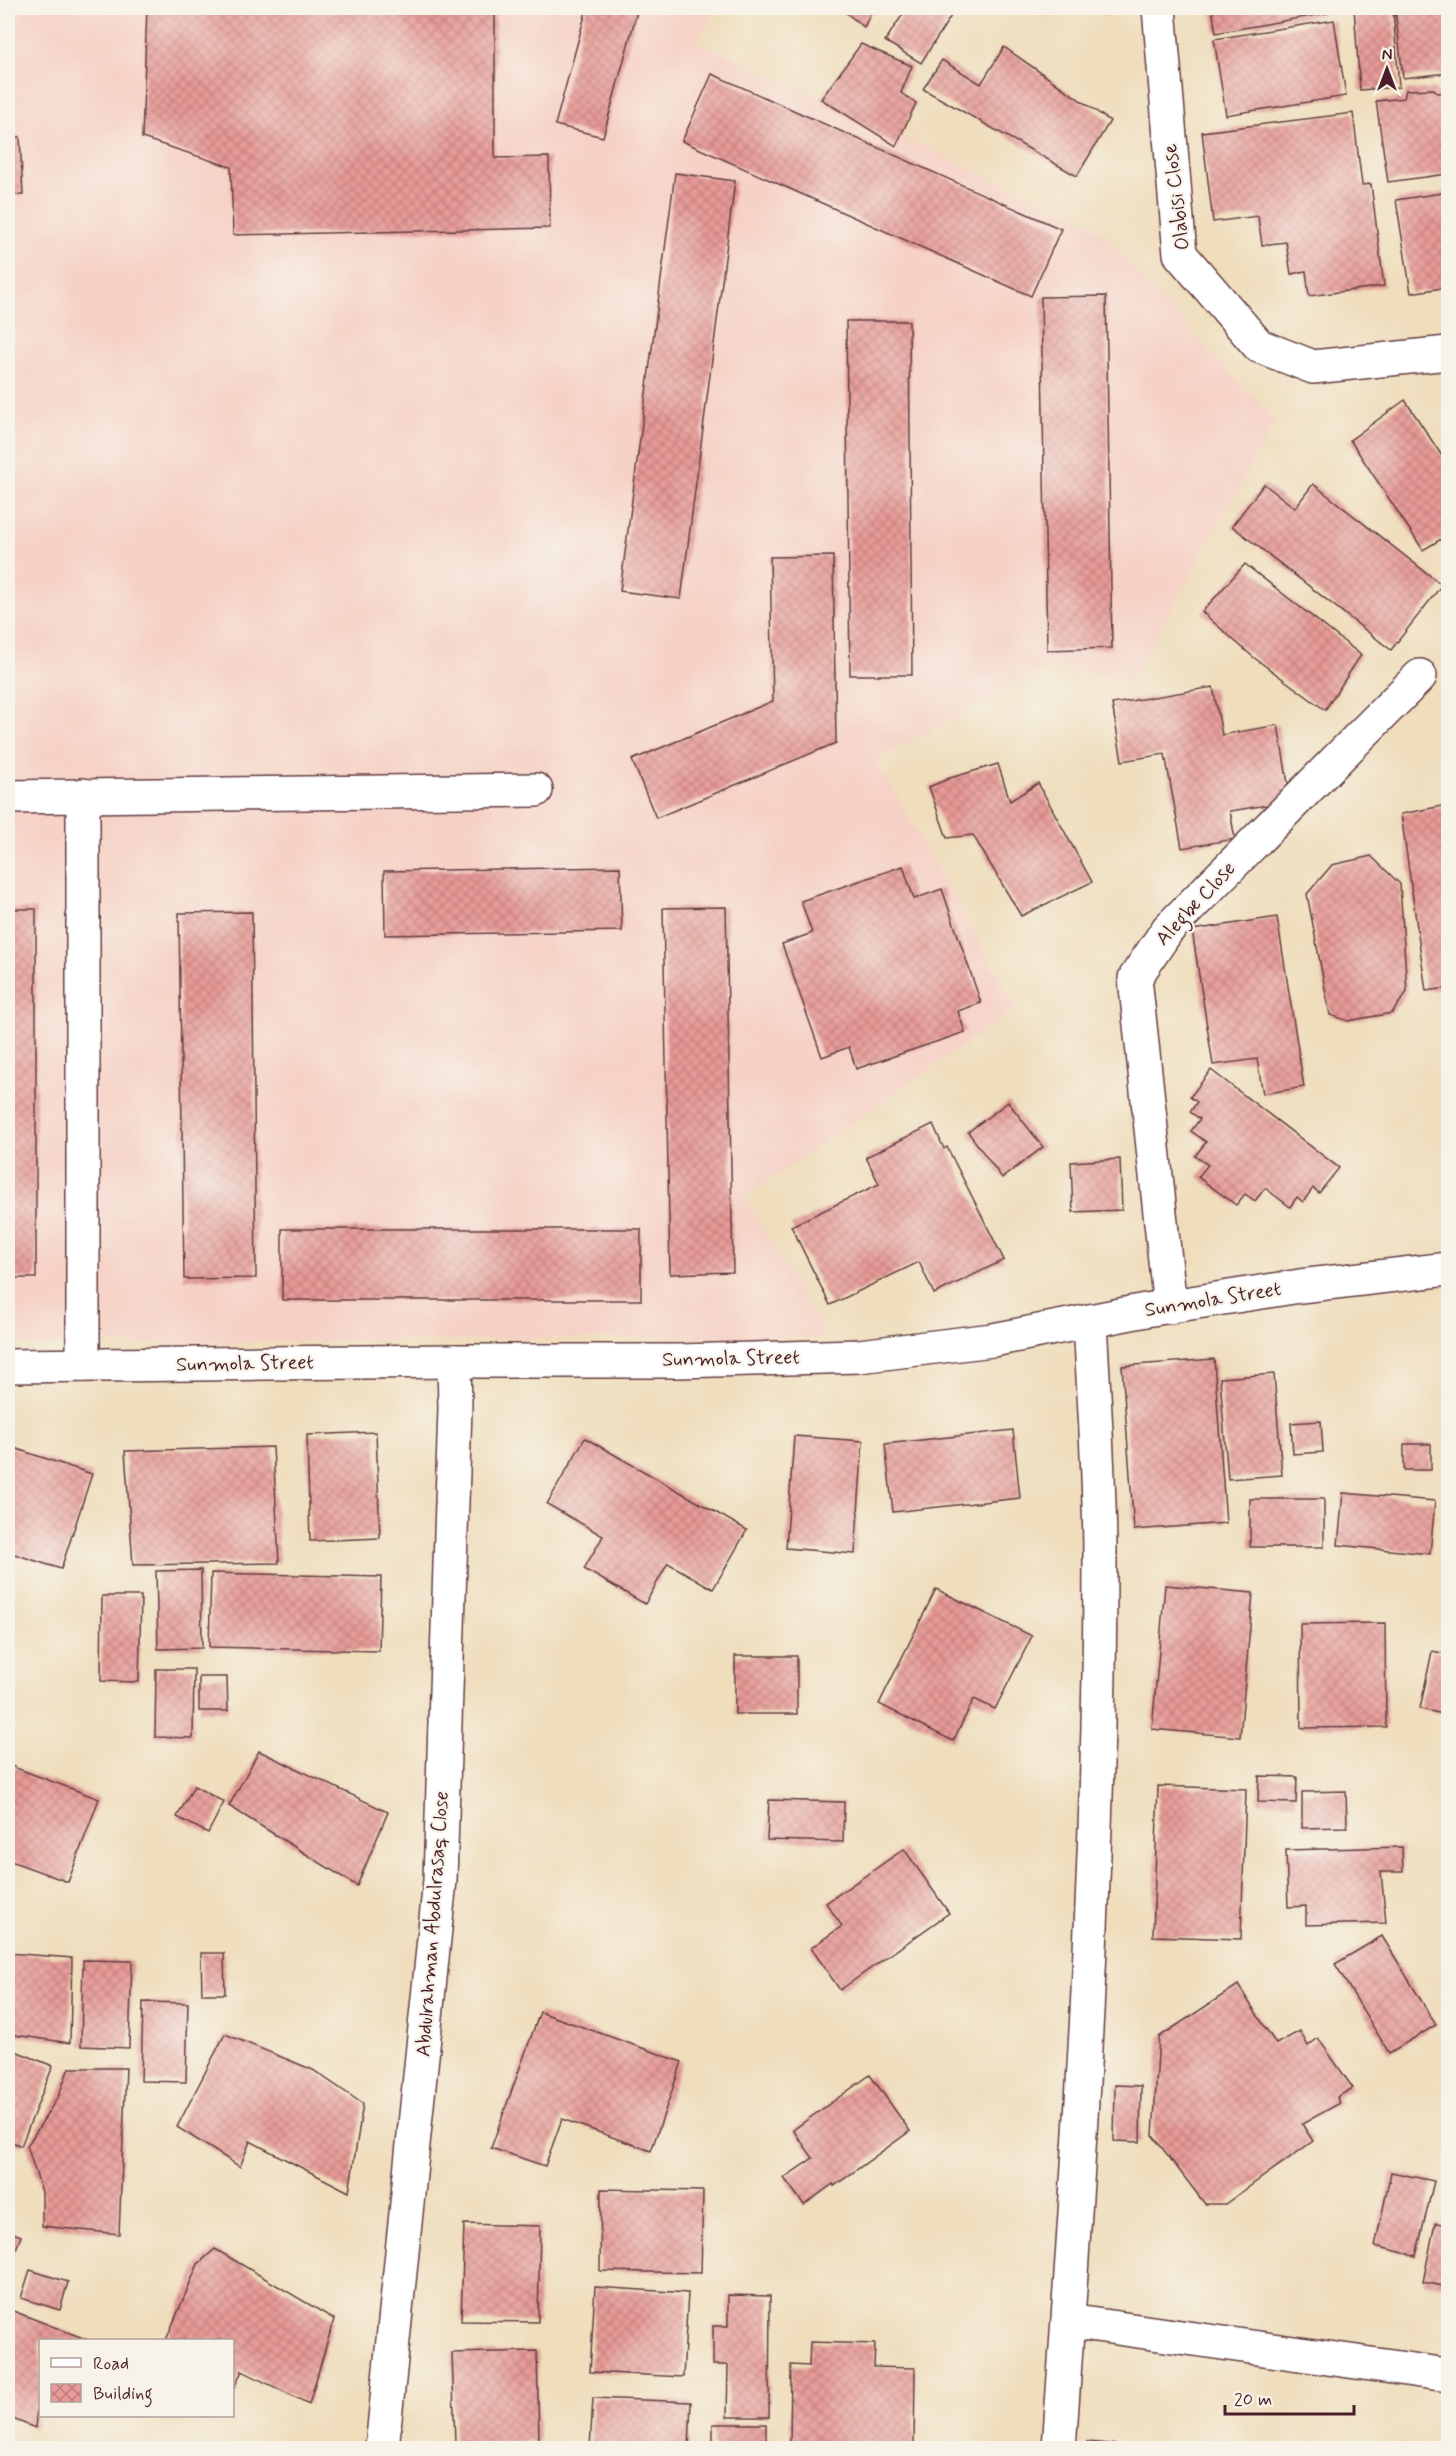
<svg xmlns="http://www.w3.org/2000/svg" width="1456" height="2456" font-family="Mynerve,sans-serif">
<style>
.built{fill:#f6d1c6}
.building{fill:url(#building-cross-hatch)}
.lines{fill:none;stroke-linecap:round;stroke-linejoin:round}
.minor-casing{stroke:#633c41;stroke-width:36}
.minor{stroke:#fff;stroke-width:33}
.labels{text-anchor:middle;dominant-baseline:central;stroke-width:4.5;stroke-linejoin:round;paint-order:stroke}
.street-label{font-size:20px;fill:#4a1f2b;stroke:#f7f3e8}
</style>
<defs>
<pattern id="building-cross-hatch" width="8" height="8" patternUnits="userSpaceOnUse" patternTransform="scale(1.5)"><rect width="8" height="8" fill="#e89b98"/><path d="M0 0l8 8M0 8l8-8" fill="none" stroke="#be7e7c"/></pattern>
</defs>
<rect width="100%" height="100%" fill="#f7f3e8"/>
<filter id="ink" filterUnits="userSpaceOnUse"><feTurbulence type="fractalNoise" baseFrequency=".0167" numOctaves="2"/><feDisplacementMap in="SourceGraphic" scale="12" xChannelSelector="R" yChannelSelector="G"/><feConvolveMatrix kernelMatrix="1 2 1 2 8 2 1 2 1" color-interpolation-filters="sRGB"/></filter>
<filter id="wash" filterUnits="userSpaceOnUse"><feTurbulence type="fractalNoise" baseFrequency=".008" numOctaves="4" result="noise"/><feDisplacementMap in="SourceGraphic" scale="24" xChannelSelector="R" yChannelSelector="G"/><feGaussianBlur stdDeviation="1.35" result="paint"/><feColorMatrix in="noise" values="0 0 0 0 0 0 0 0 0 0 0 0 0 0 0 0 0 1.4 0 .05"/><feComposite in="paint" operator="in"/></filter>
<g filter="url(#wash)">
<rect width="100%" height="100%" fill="#efddbc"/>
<path class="built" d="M8,8H718L696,41L1095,226L1275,422L1132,680L1052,665L876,760L1017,1008L745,1197L825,1336L8,1345Z"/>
<g id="blocks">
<g class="building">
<path d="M147,8H495V158L549,157L550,228L233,235L231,167L142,138Z"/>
<path d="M587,8H638L603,137L555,125Z"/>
<path d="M840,8H873L864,27Z"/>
<path d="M907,8H956L921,63L885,41Z"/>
<path d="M1089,8H1115L1107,15Z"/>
<path d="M1212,8H1327L1328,13L1216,33Z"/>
<path d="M1354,8H1393L1399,87L1360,90Z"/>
<path d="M1395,8H1448V73L1403,78Z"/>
<path d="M1334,20L1346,96L1226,115L1214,39Z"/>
<path d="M861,44L912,66L901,93L916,103L896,146L821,99Z"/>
<path d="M1004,47L1110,121L1077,176L923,89L942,60L981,84Z"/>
<path d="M712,74L1061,229L1031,296L682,141Z"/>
<path d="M1434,89L1437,93L1448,92V174L1388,182L1376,101L1404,98L1406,90Z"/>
<path d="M1353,113L1362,185L1371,184L1384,286L1309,296L1306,271L1291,274L1286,242L1262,245L1258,216L1213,222L1202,132Z"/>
<path d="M8,137H20L23,195H8Z"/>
<path d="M675,173L735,181L681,599L620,591Z"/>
<path d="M1448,192V287L1411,293L1396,200Z"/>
<path d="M1106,296L1112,648L1047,650L1041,297Z"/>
<path d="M846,321H909L912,675H850Z"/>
<path d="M1405,400L1448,465V535L1423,550L1350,440Z"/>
<path d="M1264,484L1295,508L1313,484L1442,585L1391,650L1232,526Z"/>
<path d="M833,556L836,743L656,818L632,760L773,701L770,557Z"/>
<path d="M1245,564L1361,655L1325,710L1253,657L1202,612Z"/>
<path d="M1213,687L1222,735L1278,725L1291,801L1230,811L1235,839L1182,848L1165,754L1122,761L1112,704Z"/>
<path d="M998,764L1010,801L1038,783L1092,882L1021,916L973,835L947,838L929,787L950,778Z"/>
<path d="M1448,805V988L1426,991L1401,814Z"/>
<path d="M1371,856L1400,884L1407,992L1392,1013L1348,1021L1330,1015L1307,894L1332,865Z"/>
<path d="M903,866L914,899L942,889L981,1003L958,1011L965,1032L856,1069L849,1047L822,1057L782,944L812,933L801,901Z"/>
<path d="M620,867L622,931L385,935L384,871Z"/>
<path d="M726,907L733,1272L670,1274L663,908Z"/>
<rect x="8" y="909" width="28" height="369"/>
<path d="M252,912L256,1278L184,1279L179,913Z"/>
<path d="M1277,917L1304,1087L1263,1094L1257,1059L1213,1065L1192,930Z"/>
<path d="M1211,1070L1339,1168L1319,1193L1313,1188L1303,1202L1297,1197L1290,1207L1265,1188L1255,1201L1245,1194L1236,1205L1198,1177L1208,1165L1195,1156L1206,1142L1191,1131L1200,1119L1190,1112L1197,1102L1190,1097Z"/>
<path d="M1008,1102L1043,1147L1002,1178L968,1132Z"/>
<path d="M933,1124L944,1149L947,1147L1004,1260L934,1294L919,1262L830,1305L791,1226L879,1184L866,1157Z"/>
<path d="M1120,1159L1122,1210L1073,1212L1071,1162Z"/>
<rect x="282" y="1229" width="359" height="71"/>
<path d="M1214,1359L1226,1523L1134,1530L1122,1366Z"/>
<path d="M1274,1374L1282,1475L1228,1479L1220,1378Z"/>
<path d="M1321,1421L1323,1452L1293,1454L1291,1423Z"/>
<path d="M1013,1430L1020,1498L893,1512L885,1444Z"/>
<path d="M376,1432L380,1538L310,1541L307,1435Z"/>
<path d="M794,1436L863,1441L855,1554L786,1548Z"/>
<path d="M585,1438L747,1530L713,1589L668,1563L645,1604L584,1569L603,1536L547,1504Z"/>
<rect x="1404" y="1444" width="27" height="26"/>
<path d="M8,1446L92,1474L61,1569L8,1552Z"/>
<path d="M273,1447L279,1563L133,1565L125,1451Z"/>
<path d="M1343,1493L1435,1501L1430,1554L1338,1545Z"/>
<rect x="1250" y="1499" width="74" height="48"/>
<path d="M201,1570L202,1648L158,1649L156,1571Z"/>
<path d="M211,1573L381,1577L379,1651L209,1647Z"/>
<path d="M1165,1585L1253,1593L1240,1737L1152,1729Z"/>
<path d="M936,1589L1032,1636L995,1709L974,1699L953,1741L879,1704Z"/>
<path d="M102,1596H141L139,1682L101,1681Z"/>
<path d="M1385,1623L1386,1727L1301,1728L1300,1624Z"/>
<path d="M1432,1651L1448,1654V1715L1420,1709Z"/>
<rect x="735" y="1656" width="62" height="58"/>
<path d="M156,1669H194L193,1738L155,1737Z"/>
<path d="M199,1677H227L228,1711H199Z"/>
<path d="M259,1751L388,1812L357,1886L229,1806Z"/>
<path d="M8,1765L99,1799L68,1882L8,1860Z"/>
<path d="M1259,1776L1297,1777L1296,1803L1258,1802Z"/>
<path d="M194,1786L224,1802L208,1833L177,1817Z"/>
<path d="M1158,1786L1246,1789L1241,1939L1153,1936Z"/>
<path d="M1346,1791L1347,1827L1302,1828V1792Z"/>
<path d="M769,1800L844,1802L843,1842L767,1840Z"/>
<path d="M1402,1847L1403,1872H1381L1386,1923L1306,1925V1906L1288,1907L1286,1850Z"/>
<path d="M904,1849L949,1913L840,1990L811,1948L842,1926L826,1903Z"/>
<path d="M1382,1936L1436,2025L1389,2053L1335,1964Z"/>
<path d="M8,1953L72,1958L70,2043L8,2034Z"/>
<path d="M201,1953H224L225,1994H202Z"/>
<path d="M83,1960L132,1961L129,2048L81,2046Z"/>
<path d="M1238,1985L1276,2044L1300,2031L1308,2046L1318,2038L1353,2088L1337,2097L1340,2103L1302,2124L1313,2141L1225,2204H1205L1153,2136L1159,2037Z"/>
<path d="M143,2002L188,2003L186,2082L141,2081Z"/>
<path d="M540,2012L682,2062L651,2151L562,2119L545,2166L491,2148Z"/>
<path d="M225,2034L313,2070L363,2104L349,2192L250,2141L240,2167L177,2127Z"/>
<path d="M8,2048L53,2066L21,2146L8,2140Z"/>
<path d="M69,2068H126L119,2234L42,2226V2192L27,2146L58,2097Z"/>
<path d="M870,2075L910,2131L834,2186L833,2184L804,2205L784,2178L813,2158L793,2130Z"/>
<path d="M1115,2085L1141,2086L1140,2142L1114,2141Z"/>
<path d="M1391,2172L1434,2181L1416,2256L1375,2246Z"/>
<path d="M601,2189L703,2191L701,2273L600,2271Z"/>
<path d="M1447,2201H1448V2287L1423,2282L1435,2223L1443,2224Z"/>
<path d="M464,2224L540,2226L538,2322L461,2321Z"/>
<path d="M8,2231L21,2236L8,2270Z"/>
<path d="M215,2249L334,2319L309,2404L242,2371L232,2392V2340H166L198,2264Z"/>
<path d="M30,2270L68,2282L60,2310L21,2298Z"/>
<path d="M595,2287L688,2293L683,2377L590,2372Z"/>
<path d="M728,2295L770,2296L769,2417H727L728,2365H713V2326H728Z"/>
<path d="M8,2309L88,2340H40V2411L37,2409L35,2428L8,2417Z"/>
<path d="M810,2342L875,2344L874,2367L915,2368L914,2448H790L791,2365L809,2366Z"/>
<path d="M537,2351L539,2442L455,2444L452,2353Z"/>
<path d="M593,2398L691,2402L689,2448H590Z"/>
<rect x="713" y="2424" width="53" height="24"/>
<path d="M1087,2442L1142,2447V2448H1087Z"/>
</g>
</g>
</g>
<g filter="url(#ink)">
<use href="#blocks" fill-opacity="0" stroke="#633c41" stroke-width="1.5"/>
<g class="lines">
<defs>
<g id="minor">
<path d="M1159,8L1180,254L1259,346L1313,367L1448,353"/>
<path d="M83,795V1365"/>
<path d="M8,797L536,790"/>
<path d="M1170,1307L1135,978L1168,929L1420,676"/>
<path d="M8,1366L454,1361H678L859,1356L993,1340L1146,1310L1300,1286L1448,1269"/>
<path d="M1068,2321L1448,2375"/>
<path d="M382,2448L440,1880L455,1408L454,1361"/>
<path d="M1059,2448C1080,2152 1100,1856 1100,1559C1100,1480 1094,1400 1090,1321"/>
</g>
</defs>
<use href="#minor" class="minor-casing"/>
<use href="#minor" class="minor"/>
</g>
</g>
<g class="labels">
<g class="street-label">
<text transform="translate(1177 197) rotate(-97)">Olabisi Close</text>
<text transform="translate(1196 904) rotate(-47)">Alegbe Close</text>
<text transform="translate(1213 1300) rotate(-9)">Sunmola Street</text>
<text transform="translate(731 1359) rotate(-1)">Sunmola Street</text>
<text transform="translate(245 1364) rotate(-1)">Sunmola Street</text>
<text transform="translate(433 1924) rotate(-86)">Abdulrahman Abdulrasaq Close</text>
</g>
</g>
<rect width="1456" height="2456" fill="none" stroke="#f7f3e8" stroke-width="30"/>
<rect x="39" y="2339" width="195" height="78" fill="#f7f3e8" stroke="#b29e9c" stroke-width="1.5"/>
<rect x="51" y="2358" width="30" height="9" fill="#ffffff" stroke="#b29e9c" stroke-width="1.5"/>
<text x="93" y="2369" font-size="18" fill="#4a1f2b">Road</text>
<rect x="51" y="2384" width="30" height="18" fill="url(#building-cross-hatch)" stroke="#b29e9c" stroke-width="1.5"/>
<text x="93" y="2399" font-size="18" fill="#4a1f2b">Building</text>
<g transform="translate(1387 69)" stroke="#f7f3e8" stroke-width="4.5" paint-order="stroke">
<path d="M0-4.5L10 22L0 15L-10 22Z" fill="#4a1f2b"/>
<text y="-9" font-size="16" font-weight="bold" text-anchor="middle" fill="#4a1f2b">N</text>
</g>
<path d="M1225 2405v9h129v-9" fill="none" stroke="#4a1f2b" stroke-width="3"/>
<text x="1234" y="2405" font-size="18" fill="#4a1f2b" stroke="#f7f3e8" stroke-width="4.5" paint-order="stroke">20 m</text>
</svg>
